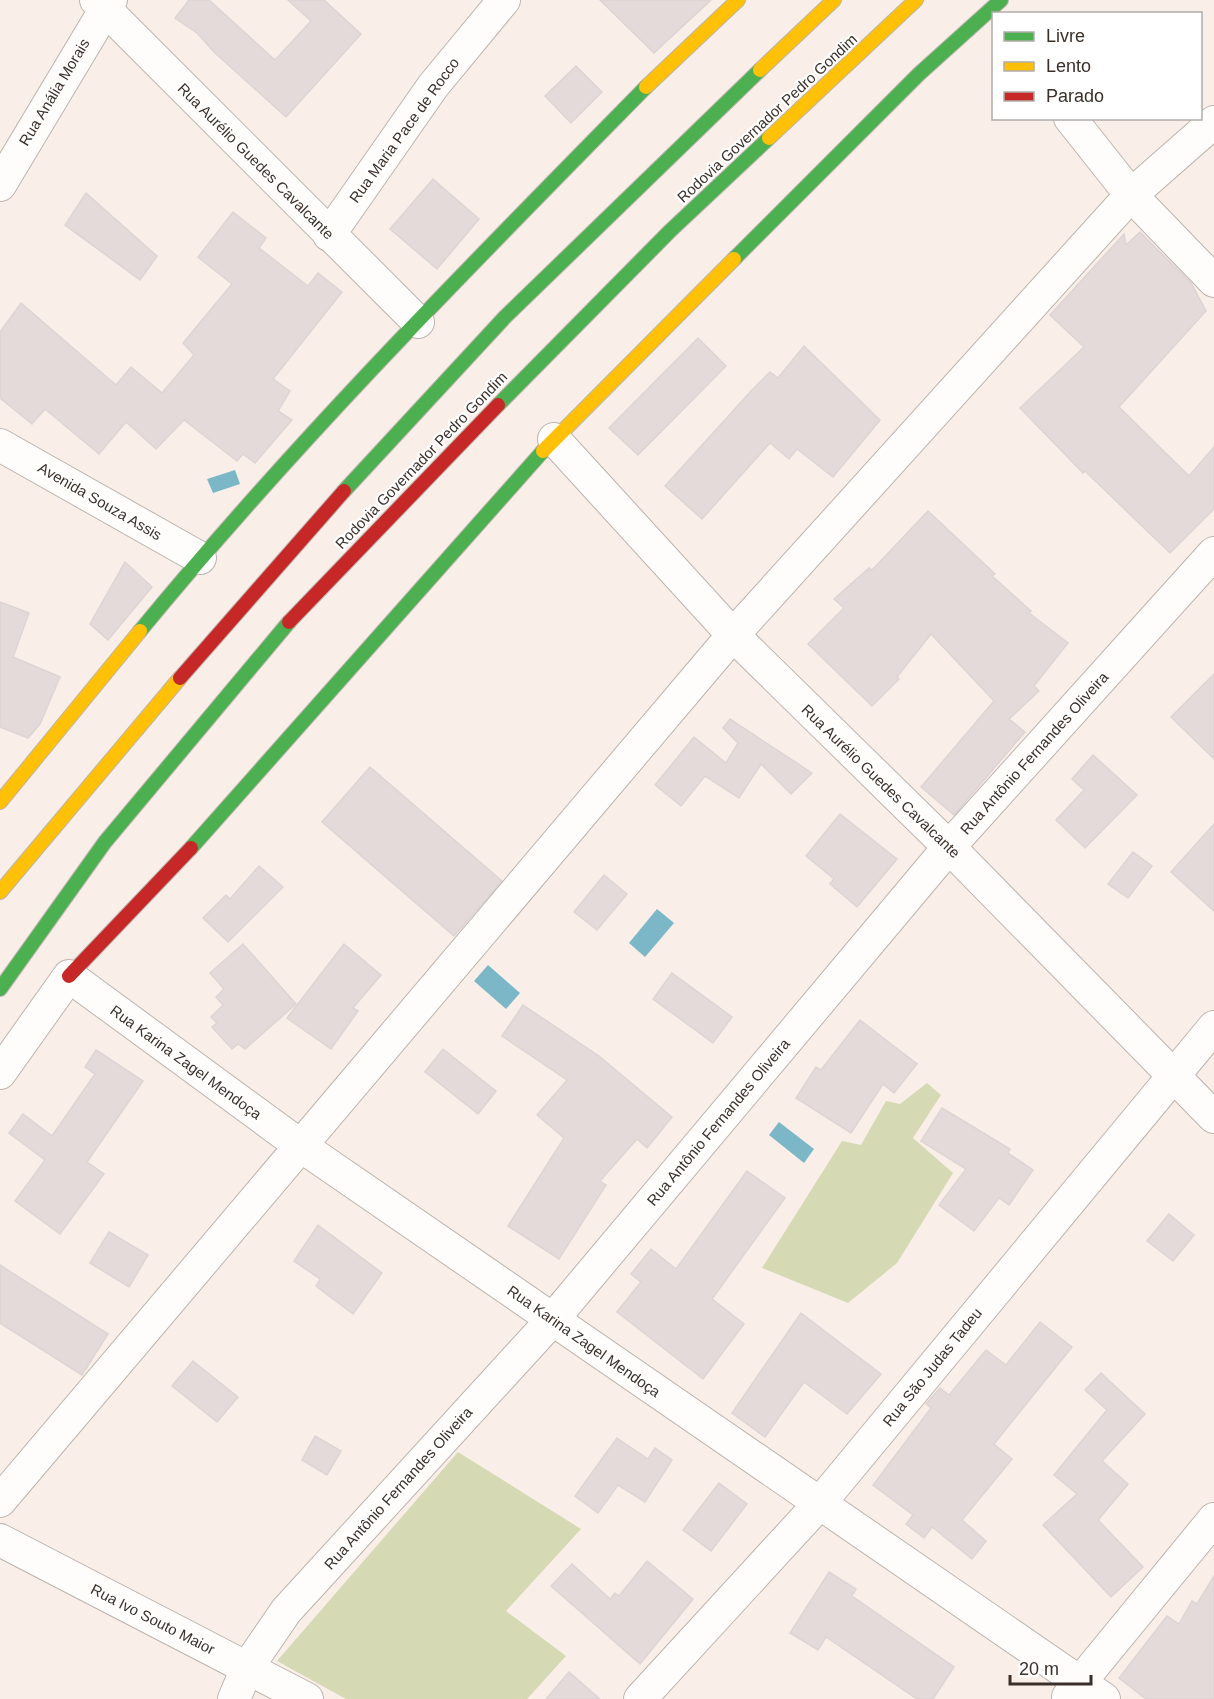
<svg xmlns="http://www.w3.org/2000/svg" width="1214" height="1699" font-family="Helvetica,sans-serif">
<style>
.green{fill:#d5d9b4}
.water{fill:#7cb7c8}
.building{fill:#e4dada;stroke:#ded4d4;stroke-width:1.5}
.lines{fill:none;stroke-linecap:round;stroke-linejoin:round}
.street-casing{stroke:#bcb4ad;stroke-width:34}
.fast-casing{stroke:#bcb4ad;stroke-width:16}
.slow-casing{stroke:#bcb4ad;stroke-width:16}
.jam-casing{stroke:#bcb4ad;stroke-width:16}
.street{stroke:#fefdfc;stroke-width:32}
.fast{stroke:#4caf50;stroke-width:14}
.slow{stroke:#ffc107;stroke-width:14}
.jam{stroke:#c62828;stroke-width:14}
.labels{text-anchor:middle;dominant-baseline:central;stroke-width:4.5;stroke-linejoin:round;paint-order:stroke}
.street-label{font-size:15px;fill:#3b3029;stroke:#fff}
</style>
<rect width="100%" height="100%" fill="#f9efe8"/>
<g class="green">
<path d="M927,1083L941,1095L913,1138L953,1173L897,1263L848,1303L762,1268L842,1141L861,1145L886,1101L900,1104Z"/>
<path d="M458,1452L581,1529L506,1611L566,1656L527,1699H346L277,1661Z"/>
</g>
<g class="water">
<path d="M235,470L240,484L213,493L207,479Z"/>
<path d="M657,909L674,923L645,957L629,943Z"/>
<path d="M488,965L520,993L506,1009L474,981Z"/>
<path d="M779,1122L814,1149L804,1163L769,1135Z"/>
</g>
<g class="building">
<path d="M189,0H209L275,60L311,21L288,0H324L361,34L286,117L214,52L197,33L175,18Z"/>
<path d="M600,0H711L654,53Z"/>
<path d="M576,66L602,92L571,123L545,96Z"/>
<path d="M433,179L479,219L437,269L390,229Z"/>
<path d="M86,193L157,256L140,280L65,225Z"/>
<path d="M233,212L266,238L259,248L308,286L318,273L342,292L273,379L290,391L278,411L292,420L255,463L243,454L237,461L184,420L156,449L126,422L99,454L45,409L32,424L0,398V332L21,303L116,385L131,367L162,393L194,355L183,343L232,284L198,257Z"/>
<path d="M1140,232L1191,283L1206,311L1119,407L1189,476L1214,447V509L1170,553L1085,471L1083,473L1020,408L1084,347L1050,315L1124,234L1126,245Z"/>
<path d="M698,338L726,366L638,455L609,428Z"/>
<path d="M804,346L880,420L833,477L797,449L789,459L770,443L702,519L665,486L751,391L770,372L778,378Z"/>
<path d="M928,511L995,574L992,576L1031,611L1029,613L1068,643L1034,686L1039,691L1009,719L1025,732L954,815L921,787L994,701L931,634L897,677L899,679L872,706L808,644L844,608L834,599L869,568L872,570Z"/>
<path d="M125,562L152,587L108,640L90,624Z"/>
<path d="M0,602L29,613L13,657L60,677L40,724L28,738L0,727Z"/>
<path d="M1214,674V759L1171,717Z"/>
<path d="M730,719L812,773L791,794L761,764L739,798L705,776L681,806L655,785L694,737L726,763L738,743L723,728Z"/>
<path d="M1093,755L1137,795L1085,848L1056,820L1084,790L1072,779Z"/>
<path d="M370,767L502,881L454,936L322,822Z"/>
<path d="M840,814L897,859L857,907L830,884L834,879L806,856Z"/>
<path d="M1214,824V911L1171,872Z"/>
<path d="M1133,852L1152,866L1128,898L1108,884Z"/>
<path d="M259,866L283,887L228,942L203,918L226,895L230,899Z"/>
<path d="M604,875L627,894L597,930L574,912Z"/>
<path d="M243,944L296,1004L245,1049L238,1044L232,1049L212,1027L217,1023L211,1017L223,1005L216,997L224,989L210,973Z"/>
<path d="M344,944L381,975L353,1008L358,1011L331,1049L287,1018Z"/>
<path d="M672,973L732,1017L713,1043L653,999Z"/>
<path d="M523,1005L599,1056L672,1117L647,1148L637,1139L600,1181L606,1185L559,1259L508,1226L564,1138L537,1115L567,1080L502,1036Z"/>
<path d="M860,1020L917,1064L894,1093L883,1084L851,1133L796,1098L816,1067L821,1070Z"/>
<path d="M443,1049L496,1091L478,1114L425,1072Z"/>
<path d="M96,1050L143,1081L87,1162L104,1174L60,1234L15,1201L45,1160L9,1133L23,1114L52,1136L95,1074L85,1067Z"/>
<path d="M942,1108L1010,1149L1008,1153L1033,1170L1009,1205L999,1198L974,1231L939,1205L966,1169L921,1141Z"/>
<path d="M747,1171L785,1198L712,1299L744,1324L703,1379L617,1312L641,1282L631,1274L651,1249L676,1269Z"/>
<path d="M1169,1214L1194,1235L1173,1261L1147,1241Z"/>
<path d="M318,1225L382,1273L353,1314L316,1286L320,1279L294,1261Z"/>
<path d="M109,1232L148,1255L129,1287L90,1263Z"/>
<path d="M0,1265L108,1334L82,1375L0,1323Z"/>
<path d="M801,1313L881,1374L847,1414L804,1382L765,1437L732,1413Z"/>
<path d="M1040,1322L1072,1347L994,1444L1012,1459L962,1520L986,1541L972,1559L932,1527L924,1538L906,1524L913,1515L873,1485L931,1408L926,1404L940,1388L949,1395L986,1350L1006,1365Z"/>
<path d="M193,1361L238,1397L217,1422L172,1386Z"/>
<path d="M1101,1373L1145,1414L1102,1461L1128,1484L1098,1520L1143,1567L1111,1597L1043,1525L1077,1494L1054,1475L1107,1410L1085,1390Z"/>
<path d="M315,1436L341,1451L327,1475L302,1460Z"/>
<path d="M617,1438L648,1459L655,1448L672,1460L645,1502L618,1485L598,1513L575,1496Z"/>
<path d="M719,1483L747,1504L711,1551L683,1530Z"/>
<path d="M647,1561L693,1599L640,1664L551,1586L572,1564L610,1599L615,1593L619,1596Z"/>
<path d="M829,1572L856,1589L852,1596L954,1667L933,1699H917L826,1637L818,1650L790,1633Z"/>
<path d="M1214,1576V1699H1146L1119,1678L1167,1616L1179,1624L1192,1601L1197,1604Z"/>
<path d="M569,1672L600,1699H546Z"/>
</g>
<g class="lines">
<defs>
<g id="street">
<path d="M96,0L418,322"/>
<path d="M1070,118L1131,195L1214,281"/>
<path d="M0,185L111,0"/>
<path d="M329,235L433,86L504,0"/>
<path d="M554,439L733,635L949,847L1214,1117"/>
<path d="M0,445L200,558"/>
<path d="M0,1073L69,976L301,1146L1104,1699"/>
<path d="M0,1501L733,635L1131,195L1214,122"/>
<path d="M0,1540L307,1699"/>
<path d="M1068,1697L1214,1519"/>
<path d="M234,1699L247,1668L286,1611L553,1319L949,847L1214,553"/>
<path d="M640,1699L820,1503L1214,1027"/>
</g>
<g id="fast">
<path d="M734,259L919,74L1001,0"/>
<path d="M498,405L670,231L769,138"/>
<path d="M344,491L505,317L760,70"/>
<path d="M140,631C297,440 473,263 646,87"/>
<path d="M191,848L543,451"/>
<path d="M0,989L105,842L289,622"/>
</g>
<g id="slow">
<path d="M760,70L834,0"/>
<path d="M646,87L738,0"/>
<path d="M769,138L916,0"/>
<path d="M543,451L734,259"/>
<path d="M0,802L140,631"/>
<path d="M0,892L180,678"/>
</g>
<g id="jam">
<path d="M289,622L498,405"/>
<path d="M180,678L344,491"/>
<path d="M69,976L191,848"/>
</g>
</defs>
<use href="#street" class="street-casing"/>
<use href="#fast" class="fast-casing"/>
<use href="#slow" class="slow-casing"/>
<use href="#jam" class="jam-casing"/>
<use href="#street" class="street"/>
<use href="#fast" class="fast"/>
<use href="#slow" class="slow"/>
<use href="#jam" class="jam"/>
</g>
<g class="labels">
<g class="street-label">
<text transform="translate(54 92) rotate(-59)">Rua Anália Morais</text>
<text transform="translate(767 118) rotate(-43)">Rodovia Governador Pedro Gondim</text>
<text transform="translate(404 130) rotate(-54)">Rua Maria Pace de Rocco</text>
<text transform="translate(256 161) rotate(45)">Rua Aurélio Guedes Cavalcante</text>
<text transform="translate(421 460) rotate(-46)">Rodovia Governador Pedro Gondim</text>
<text transform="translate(100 501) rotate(30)">Avenida Souza Assis</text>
<text transform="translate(1034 753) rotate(-48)">Rua Antônio Fernandes Oliveira</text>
<text transform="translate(881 781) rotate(44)">Rua Aurélio Guedes Cavalcante</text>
<text transform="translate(186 1062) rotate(36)">Rua Karina Zagel Mendoça</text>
<text transform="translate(718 1122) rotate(-50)">Rua Antônio Fernandes Oliveira</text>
<text transform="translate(584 1341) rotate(35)">Rua Karina Zagel Mendoça</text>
<text transform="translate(932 1367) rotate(-51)">Rua São Judas Tadeu</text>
<text transform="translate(398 1488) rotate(-48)">Rua Antônio Fernandes Oliveira</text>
<text transform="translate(153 1619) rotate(27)">Rua Ivo Souto Maior</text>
</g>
</g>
<rect x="992" y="12" width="210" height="108" fill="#ffffff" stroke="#b1aca9" stroke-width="1.5"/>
<rect x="1004" y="32" width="30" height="9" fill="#4caf50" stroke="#b1aca9" stroke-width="1.5"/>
<text x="1046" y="42" font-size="18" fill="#3b3029">Livre</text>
<rect x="1004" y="62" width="30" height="9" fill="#ffc107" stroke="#b1aca9" stroke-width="1.5"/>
<text x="1046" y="72" font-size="18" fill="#3b3029">Lento</text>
<rect x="1004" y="92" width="30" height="9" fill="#c62828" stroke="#b1aca9" stroke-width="1.5"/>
<text x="1046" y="102" font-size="18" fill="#3b3029">Parado</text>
<path d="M1010 1675v9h81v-9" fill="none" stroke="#3b3029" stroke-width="3"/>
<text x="1019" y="1675" font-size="18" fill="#3b3029" stroke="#ffffff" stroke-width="4.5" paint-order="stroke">20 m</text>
</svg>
